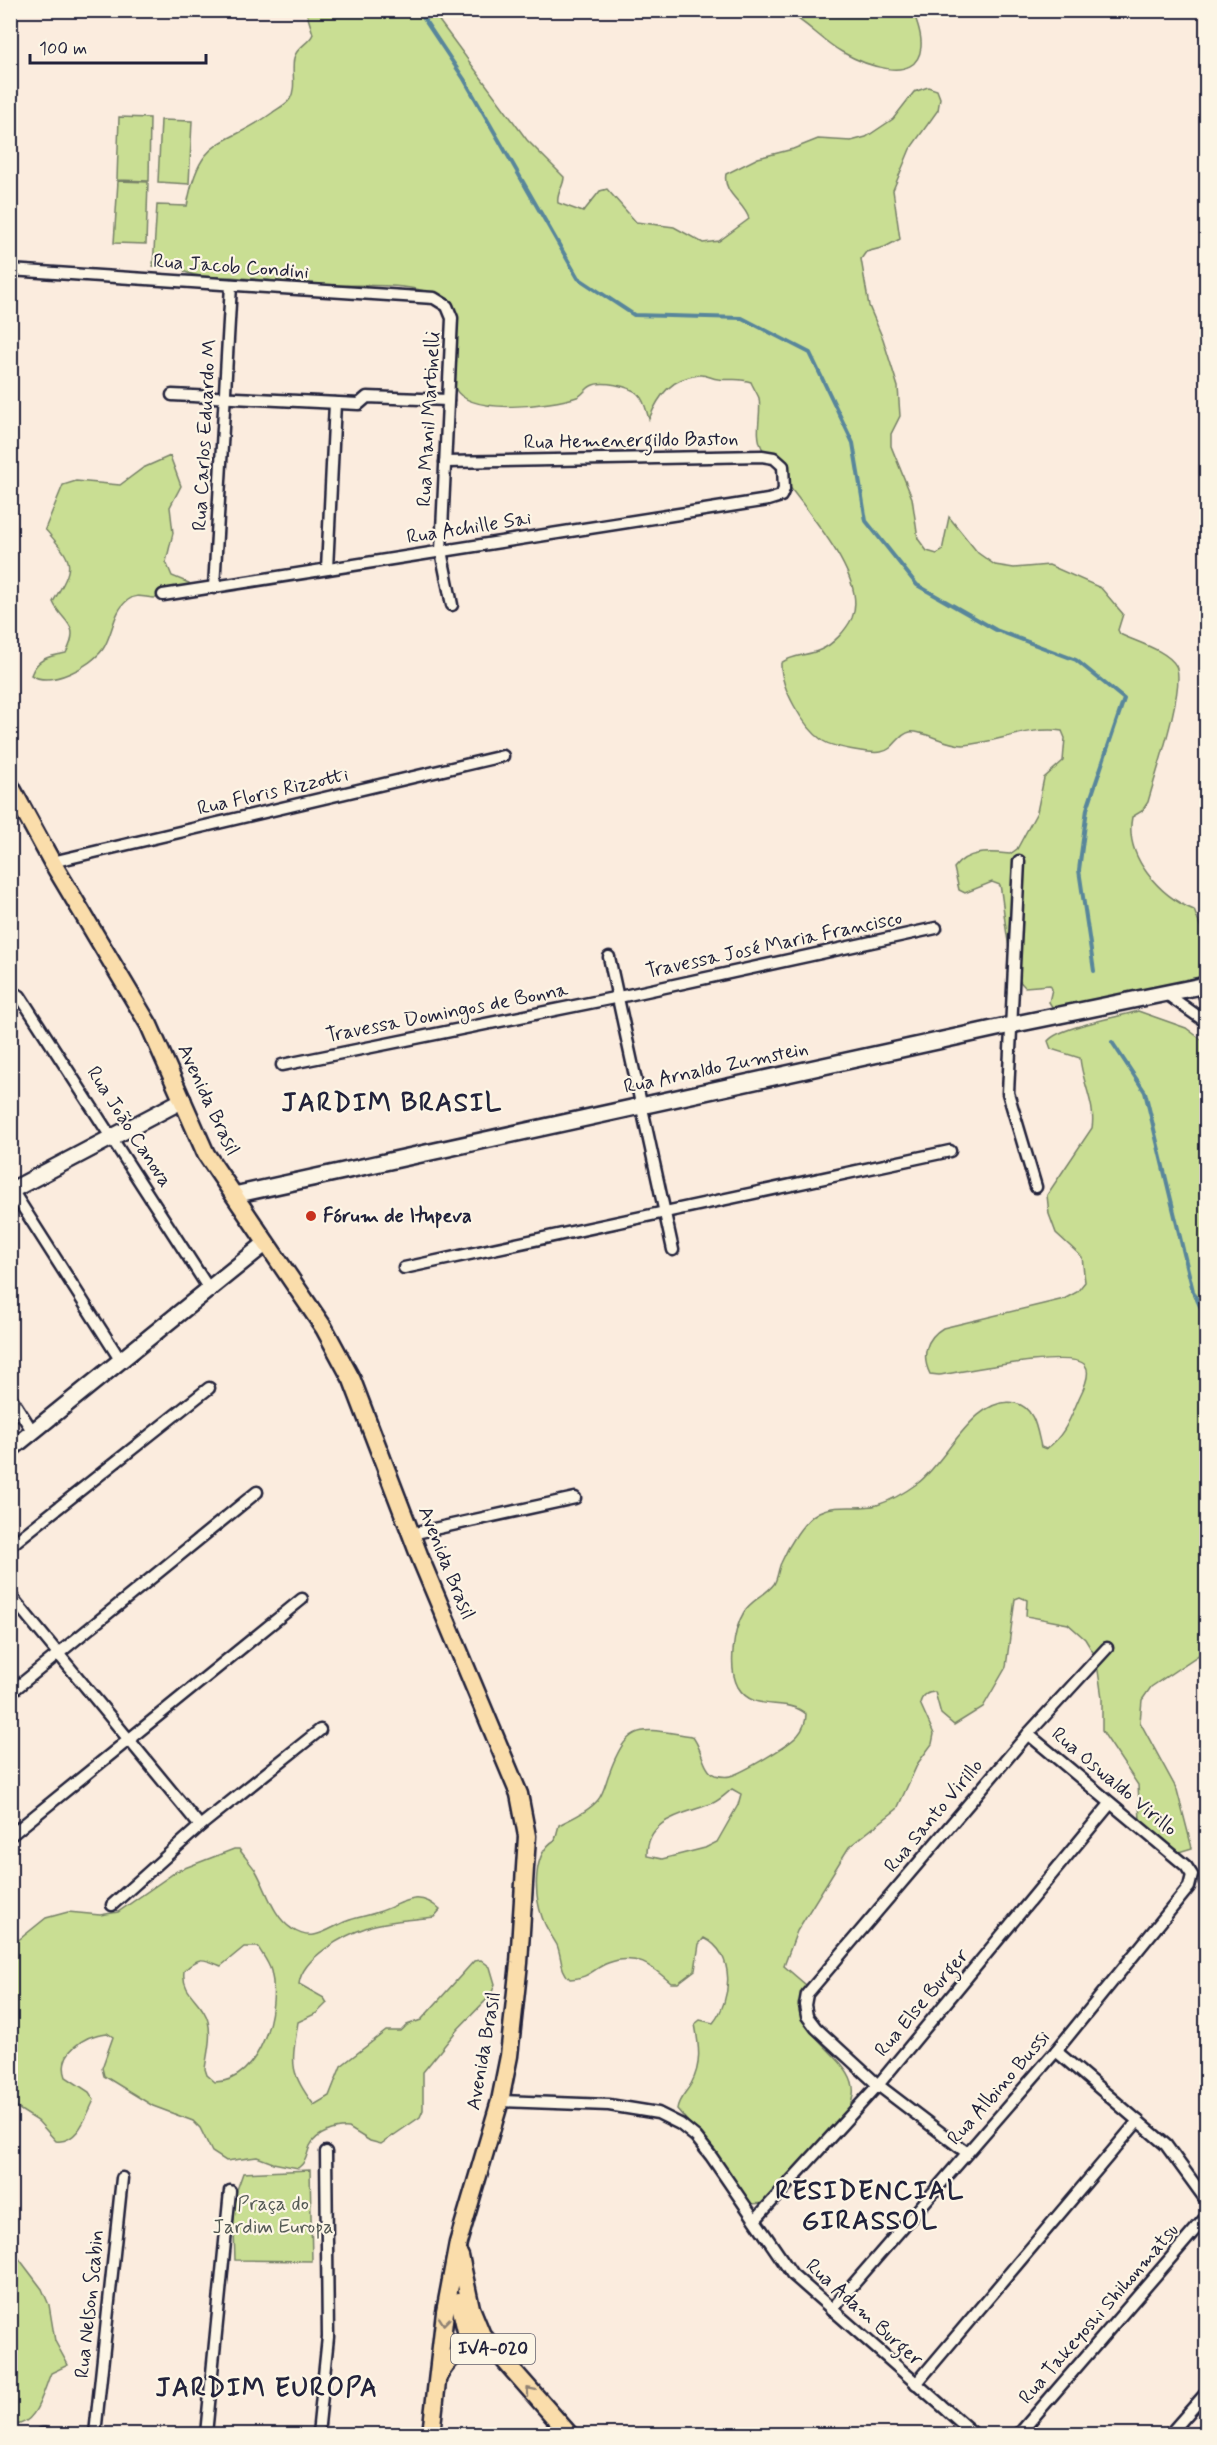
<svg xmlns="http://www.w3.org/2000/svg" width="1217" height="2445" font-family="Mynerve,sans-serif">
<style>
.green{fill:#c9de93;stroke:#768067;stroke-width:1.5;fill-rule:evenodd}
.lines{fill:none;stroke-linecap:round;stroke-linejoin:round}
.stream{stroke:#58869b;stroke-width:4}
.street-casing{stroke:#22223b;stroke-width:15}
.secondary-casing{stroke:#22223b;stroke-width:20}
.primary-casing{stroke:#22223b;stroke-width:21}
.street{stroke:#fcf5e5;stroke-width:10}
.secondary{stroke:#fcf5e5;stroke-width:15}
.primary{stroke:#faddab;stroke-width:16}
.oneway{stroke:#8e8073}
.poi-dot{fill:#c8321e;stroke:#fcf5e5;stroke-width:2}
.labels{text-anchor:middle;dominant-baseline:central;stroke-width:4.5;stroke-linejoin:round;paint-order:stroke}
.shield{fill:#fcf5e5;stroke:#63616e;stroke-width:1.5}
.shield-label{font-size:18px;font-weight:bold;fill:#22223b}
.street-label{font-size:20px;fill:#22223b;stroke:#fcf5e5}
.poi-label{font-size:20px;font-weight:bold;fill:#22223b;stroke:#fcf5e5;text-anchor:start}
.park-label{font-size:20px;fill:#545a55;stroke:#fcf5e5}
.district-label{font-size:26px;font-weight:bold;letter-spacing:1.5px;fill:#22223b;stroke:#fcf5e5}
</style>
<rect width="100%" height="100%" fill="#fbecde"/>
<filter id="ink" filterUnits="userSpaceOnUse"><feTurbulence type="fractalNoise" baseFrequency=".0167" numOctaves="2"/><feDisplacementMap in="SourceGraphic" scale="12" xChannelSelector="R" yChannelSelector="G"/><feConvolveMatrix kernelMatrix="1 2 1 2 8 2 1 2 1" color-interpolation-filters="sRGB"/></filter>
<g filter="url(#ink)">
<g class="green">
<path d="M306,11H432L527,140L564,177C564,187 556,193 558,203L583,212L600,191L607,189L636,222L674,227L703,243L719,241L749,219C745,203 722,193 726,174L758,158L793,149L818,139L851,141L866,137L893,119L914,92L928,87L937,90L940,98L938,110L910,149L893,190L900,239L885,247L866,252L861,259L869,306L883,339L898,387L900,416L891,434V446L912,498L918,539L927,551L937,554L942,551L949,517L978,553L995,565L1014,568L1049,565L1101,588L1123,614L1118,630L1120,634C1136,642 1167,650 1176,666C1186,686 1155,776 1148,802L1142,811L1132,817C1124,857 1160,896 1194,910L1206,941V978L1054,1010L1049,1002L1052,989L1050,985L1025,987C1007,972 1005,910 1000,885L992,882L965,893L959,890L954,868C967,850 989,852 1010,854L1017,849L1037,812L1044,778L1063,761L1065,738L1062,731C1028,726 997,743 963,745C945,745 923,730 910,732C897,735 895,750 881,752C871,754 832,747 823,741C803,727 780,687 781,663C793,654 807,656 820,650C833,645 846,630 852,618C872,572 783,487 762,448C754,433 762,414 759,398C757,393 753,387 751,382C738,377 730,381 718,379C712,379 706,374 699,375C671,378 659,395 649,419C646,410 645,401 638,394C630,386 601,380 591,386C585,389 583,395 577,397C552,405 469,417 455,388C446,369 450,324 449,302C417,279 357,287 318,285C289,283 259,279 230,277C214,276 199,278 185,272L183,268L153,266L157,205L187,206C200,133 223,149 272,113C277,109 286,105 290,99C297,87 291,71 294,58C297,46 309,44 313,34Z"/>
<path d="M785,11H913C917,22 922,35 921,47C917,87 861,63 842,52C822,41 806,21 785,11Z"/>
<path d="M119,117L150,118L149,181L117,180Z"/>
<path d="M161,120L192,121L189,184L158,182Z"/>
<path d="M118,181L148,182L146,244L114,243Z"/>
<path d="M170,456L181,486L170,507L173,533L166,562L172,576L189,583L190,589C179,592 166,598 155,598C145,598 137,593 128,600C113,611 113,634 103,649C91,666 51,688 31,675C37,658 50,656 66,653C82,623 62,623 53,602C76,563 74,563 45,529L63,485L76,481L120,485L143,468Z"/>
<path d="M1138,1011L1186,1028L1206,1043V1650L1151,1687L1142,1700L1140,1722L1177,1790L1192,1848L1179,1852L1140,1820L1138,1785L1102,1731V1698L1096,1657L1085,1639L1068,1624L1026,1616L1027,1600L1020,1597L1015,1599L1006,1667L983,1707L954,1725L941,1714L935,1692C927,1692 922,1696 920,1703L934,1734L932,1744L918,1763L897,1809L849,1847L797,1931L784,1966L806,1985C779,2037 865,2056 852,2100C843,2133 792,2177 767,2203L749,2204L710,2148L677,2109C678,2099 686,2093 691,2084C702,2064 699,2046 695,2024L700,2020L713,2023C732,2000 736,1953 704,1938L699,1944L695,1970L678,1983H671C652,1966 636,1953 608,1963C592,1969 590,1978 570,1979C560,1971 562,1957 557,1945C552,1936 545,1927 542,1917C534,1894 532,1853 555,1840L559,1825C572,1818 589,1811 598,1800C604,1793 606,1781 609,1774C629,1719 642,1729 692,1736C702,1747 703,1771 715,1775C719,1776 726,1777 730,1776C742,1773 790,1745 798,1735C804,1728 806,1722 806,1714C786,1696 754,1714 738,1687C728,1669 733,1630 744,1612C750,1601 766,1595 774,1584C778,1578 778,1569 781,1563C788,1547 803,1520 819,1512C837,1503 859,1510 877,1505C890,1501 907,1491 918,1483C947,1461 974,1395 1015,1403C1035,1407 1037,1431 1041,1447L1046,1449C1065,1436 1071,1416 1080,1396C1084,1388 1091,1372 1085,1365C1072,1349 961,1372 939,1375L930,1374C921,1356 926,1338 943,1328L1064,1299L1077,1292L1085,1282L1082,1257L1056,1233L1049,1214L1047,1195L1092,1128C1096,1105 1082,1082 1080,1058L1051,1049L1048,1041C1059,1027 1119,1017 1138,1011ZM732,1789L741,1794L738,1805L717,1842L705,1848L662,1859L647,1856C646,1817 686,1814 713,1803C720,1800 726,1794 732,1789Z"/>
<path d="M234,1849H239C245,1857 251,1864 256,1871C267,1890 273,1917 292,1929C314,1944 328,1928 347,1921C357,1917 368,1916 378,1912C404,1904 417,1888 440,1910L434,1917C413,1920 388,1920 368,1927C345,1935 302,1957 299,1984L324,1998L327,2003L317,2013L298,2022C292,2063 288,2071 314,2105L329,2096L341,2066L386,2031H401L407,2025L421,2020L474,1961L481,1960L490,1967L495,1984L491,1995L457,2030L423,2072V2110L420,2117L381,2144L370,2141L349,2128C336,2127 316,2133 310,2146C306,2156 307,2161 298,2168L273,2163L257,2157L226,2161L212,2152L200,2128L193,2121L153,2106L104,2076L102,2068L113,2037L107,2033C85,2035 57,2052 66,2077L89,2092L94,2100C86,2116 78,2144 56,2141L38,2121L11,2104V1946L46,1918L68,1912L100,1915L118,1912L177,1871ZM244,1947H258C262,1954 269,1963 271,1971C281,2008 260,2082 215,2082L207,2075L205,2069C207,2054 212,2036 208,2021C203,2000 181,1995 184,1971C199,1956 202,1958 221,1966Z"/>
<path d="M310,2170L312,2261L235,2260L233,2201L243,2173Z"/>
<path d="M11,2248L42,2289L49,2305L55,2341L68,2365L51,2373C43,2391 36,2430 10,2424Z"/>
</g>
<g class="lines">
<g class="stream">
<path d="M418,10L464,79L578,278L634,315L742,318L810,353L853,443L866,521L917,585L996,630L1076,660L1124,699L1087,809L1079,870L1094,971"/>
<path d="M1112,1042L1145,1092L1193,1291L1206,1319"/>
</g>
<defs>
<g id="street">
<path d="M10,270L434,298L447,306L452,318L441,551L452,605"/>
<path d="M172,395L359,404L367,397L448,400"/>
<path d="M327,569L335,403"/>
<path d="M214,588L231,285"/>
<path d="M163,595L768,500L781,496L784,489L783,466L774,458L762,456L445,462"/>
<path d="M1019,861L1008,1093L1036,1187"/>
<path d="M52,862L503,756"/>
<path d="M609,957L673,1250"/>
<path d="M1202,987L1206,1001"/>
<path d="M10,992L20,996L209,1289"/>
<path d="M1168,995L1206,1022"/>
<path d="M282,1065L619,997L936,928"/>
<path d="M10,1187L121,1361"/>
<path d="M404,1268L950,1151"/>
<path d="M10,1396L33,1432"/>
<path d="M411,1534L575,1498"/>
<path d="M10,1546L209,1388"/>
<path d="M10,1595L200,1826"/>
<path d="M10,1693L257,1492"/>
<path d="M10,1836L302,1599"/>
<path d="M112,1905L200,1826L320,1730"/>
<path d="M1056,2051L1166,2145L1206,2200"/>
<path d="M500,2101L609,2105L658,2113L680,2124L696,2137L711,2156L792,2274L974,2434"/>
<path d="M966,2152L878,2085L816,2028L807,2016L805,2005L807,1994L1028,1734L1107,1648"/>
<path d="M756,2219L878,2085L1110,1804"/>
<path d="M831,2310L1056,2051L1189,1887L1192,1875L1186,1866L1028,1734"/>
<path d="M916,2384L1138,2121"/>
<path d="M42,2434H46"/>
<path d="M95,2434L122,2178"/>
<path d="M206,2434L230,2191"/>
<path d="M318,2434L328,2337L326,2152"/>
<path d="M1019,2434L1206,2217"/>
<path d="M1170,2434L1206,2393"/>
</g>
<g id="secondary">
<path d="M10,1191L183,1100"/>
<path d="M234,1195L1011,1025L1206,985"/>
<path d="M10,1450L266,1243"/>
</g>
<g id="primary">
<path d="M10,785L52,862L149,1025L206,1154L324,1328L352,1380L421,1560L519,1794L527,1836L519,1963L509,2056L500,2101L458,2243L445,2312L431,2434"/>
<path d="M460,2256L471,2308L482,2335L569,2434"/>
<path d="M459,2301L470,2348"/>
<path d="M439,2375C448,2359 459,2349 479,2348"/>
</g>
</defs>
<use href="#street" class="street-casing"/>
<use href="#secondary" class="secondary-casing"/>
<use href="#primary" class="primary-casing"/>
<use href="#street" class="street"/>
<use href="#secondary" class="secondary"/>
<use href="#primary" class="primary"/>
</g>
<defs><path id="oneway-chevron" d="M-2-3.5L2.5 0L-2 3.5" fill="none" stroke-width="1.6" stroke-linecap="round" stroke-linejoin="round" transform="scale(1.5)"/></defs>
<g class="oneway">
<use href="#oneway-chevron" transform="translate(444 2321) rotate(96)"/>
<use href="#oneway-chevron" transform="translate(530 2391) rotate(-131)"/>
</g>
</g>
<circle class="poi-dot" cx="311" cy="1216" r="6"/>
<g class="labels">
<rect class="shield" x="451" y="2334" width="84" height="30" rx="4.5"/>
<g class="shield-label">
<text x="493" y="2349">IVA-020</text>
</g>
<g class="street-label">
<text transform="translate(231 267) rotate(4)">Rua Jacob Condini</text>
<text transform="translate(429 419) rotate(-87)">Rua Manil Martinelli</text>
<text transform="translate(205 435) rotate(-87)">Rua Carlos Eduardo M</text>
<text transform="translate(631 441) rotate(-1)">Rua Hemenergildo Baston</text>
<text transform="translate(469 528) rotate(-9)">Rua Achille Sai</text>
<text transform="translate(273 792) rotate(-13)">Rua Floris Rizzotti</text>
<text transform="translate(774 945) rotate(-12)">Travessa José Maria Francisco</text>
<text transform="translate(447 1013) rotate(-11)">Travessa Domingos de Bonna</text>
<text transform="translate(716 1068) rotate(-12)">Rua Arnaldo Zumstein</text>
<text transform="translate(208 1100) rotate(65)">Avenida Brasil</text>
<text transform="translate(129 1127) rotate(57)">Rua João Canova</text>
<text transform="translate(446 1563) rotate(68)">Avenida Brasil</text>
<text transform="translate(1114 1782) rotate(40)">Rua Oswaldo Virillo</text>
<text transform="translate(934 1816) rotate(-50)">Rua Santo Virillo</text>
<text transform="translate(922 2003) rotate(-50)">Rua Else Burger</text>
<text transform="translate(484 2051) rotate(-80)">Avenida Brasil</text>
<text transform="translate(999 2088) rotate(-49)">Rua Albino Bussi</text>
<text transform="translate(90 2304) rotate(-84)">Rua Nelson Scabin</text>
<text transform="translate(864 2313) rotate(42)">Rua Adam Burger</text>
<text transform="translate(1099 2314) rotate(-49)">Rua Takeyoshi Shihonmatsu</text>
</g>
<g class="poi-label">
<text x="323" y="1216">Fórum de Itupeva</text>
</g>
<g class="park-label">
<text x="273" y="2204">Praça do<tspan x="273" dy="23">Jardim Europa</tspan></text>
</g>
<g class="district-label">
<text x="392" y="1104">JARDIM BRASIL</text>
<text x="870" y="2192">RESIDENCIAL<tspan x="870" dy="30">GIRASSOL</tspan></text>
<text x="267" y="2389">JARDIM EUROPA</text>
</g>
</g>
<rect width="1217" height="2445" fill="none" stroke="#fcf5e5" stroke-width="36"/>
<rect x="18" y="18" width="1181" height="2409" fill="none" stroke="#22223b" stroke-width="2" filter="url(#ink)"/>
<path d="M30 54v9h176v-9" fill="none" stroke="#22223b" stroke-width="3"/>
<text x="39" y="54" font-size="18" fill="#22223b" stroke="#fcf5e5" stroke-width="4.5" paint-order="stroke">100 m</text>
</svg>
